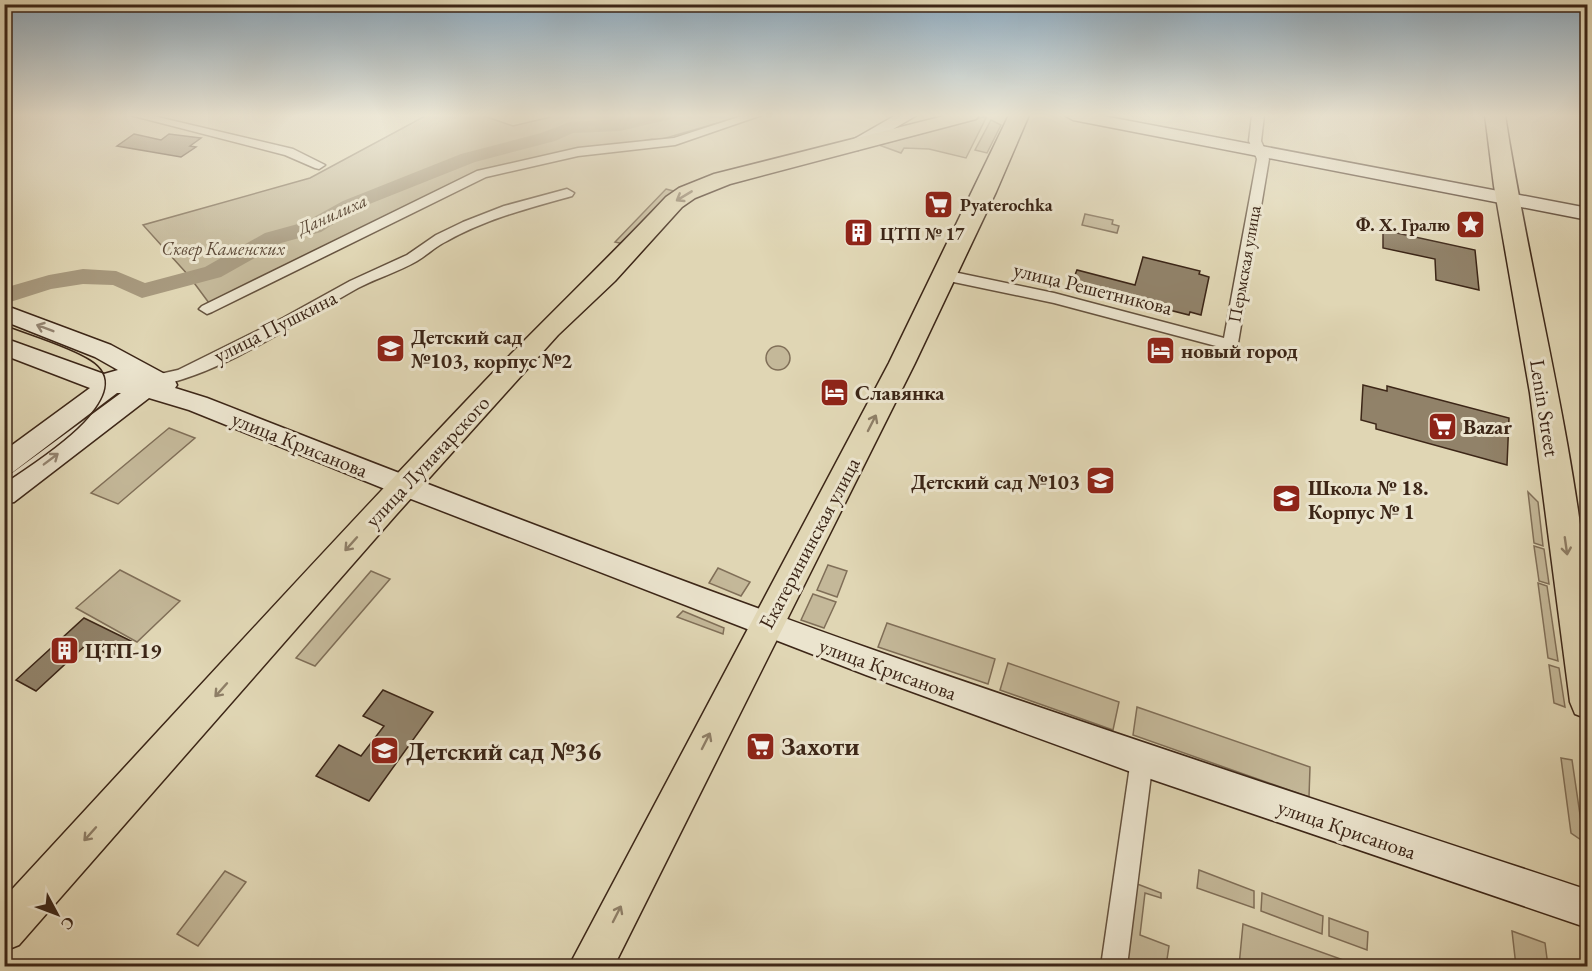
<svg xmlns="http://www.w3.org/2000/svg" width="1592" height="971" font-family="'EB Garamond',serif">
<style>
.green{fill:#c4b899;stroke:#806f58;stroke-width:1.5}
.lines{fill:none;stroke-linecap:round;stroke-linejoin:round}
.river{fill:#a89a7f;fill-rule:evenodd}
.building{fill:#918269;stroke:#3c2617;stroke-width:1.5}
.minor-casing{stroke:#65523e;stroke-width:3}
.secondary-casing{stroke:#3c2617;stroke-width:3}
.primary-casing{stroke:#3c2617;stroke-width:3}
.minor{fill:#ebe4ce;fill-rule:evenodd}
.secondary{fill:#ebe4ce;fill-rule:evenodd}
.primary{fill:#e0d6b4;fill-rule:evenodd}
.tram{stroke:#3c2617;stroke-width:1.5}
.oneway{stroke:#8e7e66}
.oneway2{stroke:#948572}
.labels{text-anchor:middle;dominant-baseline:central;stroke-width:6;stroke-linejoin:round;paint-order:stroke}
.far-poi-label{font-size:18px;font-weight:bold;fill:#3c2617;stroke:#ebe4ce;text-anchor:start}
.far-water-label{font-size:18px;font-style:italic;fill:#5c4936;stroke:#ebe4ce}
.far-park-label{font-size:18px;font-style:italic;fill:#5e4a38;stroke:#ebe4ce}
.far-street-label{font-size:18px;fill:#3c2617;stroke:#ebe4ce}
.street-label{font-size:21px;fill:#3c2617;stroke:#ebe4ce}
.poi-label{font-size:21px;font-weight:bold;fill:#3c2617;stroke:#ebe4ce;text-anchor:start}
.near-poi-label{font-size:26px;font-weight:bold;fill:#3c2617;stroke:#ebe4ce;text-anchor:start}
</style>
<rect width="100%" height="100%" fill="#e0d6b4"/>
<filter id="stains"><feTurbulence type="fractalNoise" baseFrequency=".00333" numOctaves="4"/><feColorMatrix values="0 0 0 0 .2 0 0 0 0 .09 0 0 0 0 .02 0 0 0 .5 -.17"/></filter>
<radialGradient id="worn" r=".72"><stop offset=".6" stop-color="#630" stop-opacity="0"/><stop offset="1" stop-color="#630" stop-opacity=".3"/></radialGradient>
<g class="green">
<path d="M427,115H481L513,126L559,115H745L659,140L652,139L480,173L209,303L189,276L143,225L310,178Z"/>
<path d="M987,116L966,158L929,149L904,148L901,153L879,145Z"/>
<path d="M991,120L1001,125L987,153L975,150Z"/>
<path d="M666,189L677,192L624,244L615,242Z"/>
<path d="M1085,214L1113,220L1112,224L1119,226L1117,233L1082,225Z"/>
<circle cx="778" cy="358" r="12"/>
<path d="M169,428L195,438L118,504L91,493Z"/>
<path d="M1528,492L1538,502L1543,546L1534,543Z"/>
<path d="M1534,546L1544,549L1549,584L1539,581Z"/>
<path d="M828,565L847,571L837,597L817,590Z"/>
<path d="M718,568L750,582L741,596L709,583Z"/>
<path d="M120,570L180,601L137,642L76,608Z"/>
<path d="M371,571L390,579L315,666L296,658Z"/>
<path d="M1538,583L1547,586L1558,661L1548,658Z"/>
<path d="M813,594L836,602L824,628L801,620Z"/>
<path d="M683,611L724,628L723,634L677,617Z"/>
<path d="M887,623L995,659L988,684L878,647Z"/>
<path d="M1008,663L1119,702L1113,730L1000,690Z"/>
<path d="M1549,665L1559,668L1565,707L1554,703Z"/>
<path d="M1137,707L1310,767L1309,797L1133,735Z"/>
<path d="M1561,758L1572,760L1584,842L1571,833Z"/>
<path d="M1199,870L1254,891V908L1197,888Z"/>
<path d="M225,871L246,882L198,946L177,934Z"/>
<path d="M1132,882L1161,893V898L1145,893L1140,935L1169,946L1166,966H1119Z"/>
<path d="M1262,893L1323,916L1322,934L1261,911Z"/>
<path d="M1329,918L1368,932L1367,950L1329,936Z"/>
<path d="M1243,924L1360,966H1239Z"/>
<path d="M1512,931L1545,943L1548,966H1516Z"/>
</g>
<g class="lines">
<path class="river" d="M641,115H673L671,119L620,131L573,133L555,141L475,162L357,209L321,232L281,243L221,277L142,298L113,285L83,284L51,289L4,304V288L49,275L83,269L116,271L145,283L205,267L265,233L305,222L343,201L461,154L541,133L570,122L620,119Z"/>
</g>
<g class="building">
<path d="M134,134L161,140L169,134L201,138L190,146L196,147L181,157L117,146Z"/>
<path d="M1383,230L1475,250L1479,290L1436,280L1435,259L1383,248Z"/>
<path d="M1143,257L1200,271L1199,274L1209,277L1201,315L1190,312L1189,315L1071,285L1077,270L1135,285Z"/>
<path d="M1363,385L1387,391V386L1509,418L1507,465L1376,429V424L1361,420Z"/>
<path d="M84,618L131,641L114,657L87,644L36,691L16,680Z"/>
<path d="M383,690L433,712L369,801L316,776L339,745L361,756L384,726L363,716Z"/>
</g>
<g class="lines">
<defs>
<g id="minor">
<path d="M130,115H149L293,149L325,165L319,169L315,168L285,155Z"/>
<path d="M745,115H762L675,145L578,156L486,177L212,312L207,314L199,309L202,306L477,171L578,148L674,138Z"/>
<path d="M1252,115H1264L1261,141L1269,159L1237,349L1231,350L1054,303L944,280L937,275L944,270L1054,293L1224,338L1257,159L1249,141Z"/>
<path d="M567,189L574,193L572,196C529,208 486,219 447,241C436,246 427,255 417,261C398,272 377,278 358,288C297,322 225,372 157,386L149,380L151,376L178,370L283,318L350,281L407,255L436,235L463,222L504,206Z"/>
<path d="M1142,748L1150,751L1153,759L1127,966H1101L1131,759L1134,751Z"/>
</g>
<g id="secondary">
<path d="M896,115H917L858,150H844L842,146Z"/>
<path d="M1064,115H1098L1588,208V220L1073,120Z"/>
<path d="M4,305L111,345L174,379L177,385L175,388L207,398C426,484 646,569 868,648C1107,732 1347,810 1588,890V928L1142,776L866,675L380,487L189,410L149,398L14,502L4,504V479L121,393H117L13,472L4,475V451L90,388L4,355V338L104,374L118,370L95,357L4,321Z"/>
</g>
<g id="primary">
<path d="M948,115H979L976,119L730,184L695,198L682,207L615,281L558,335L396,515L19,945L4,951V898C163,726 321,553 483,383C543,320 606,261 666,197L679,188L714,174Z"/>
<path d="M1009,115H1029L996,192L915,363L614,966H569L889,363Z"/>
<path d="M1485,115H1505C1529,271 1571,425 1587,582C1592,626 1588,674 1588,719L1575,714L1570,702L1530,393L1494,186Z"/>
</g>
</defs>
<use href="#minor" class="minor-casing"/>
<use href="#secondary" class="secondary-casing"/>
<use href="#primary" class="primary-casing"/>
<use href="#minor" class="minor"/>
<use href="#secondary" class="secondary"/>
<use href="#primary" class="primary"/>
<path class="tram" d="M4,325C29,335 68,346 90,360C147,395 29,466 4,483"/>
</g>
<defs><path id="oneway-shaft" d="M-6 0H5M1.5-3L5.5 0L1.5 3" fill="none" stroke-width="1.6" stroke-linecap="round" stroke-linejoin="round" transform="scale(1.5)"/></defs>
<g class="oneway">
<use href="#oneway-shaft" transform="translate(684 196) rotate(149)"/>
<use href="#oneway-shaft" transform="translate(872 423) rotate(-63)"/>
<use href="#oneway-shaft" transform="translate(351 544) rotate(132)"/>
<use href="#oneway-shaft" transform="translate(1566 546) rotate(82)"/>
<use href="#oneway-shaft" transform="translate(221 690) rotate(132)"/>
<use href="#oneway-shaft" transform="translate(706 741) rotate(-63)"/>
<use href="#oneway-shaft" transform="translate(90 834) rotate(132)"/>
<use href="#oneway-shaft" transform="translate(617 914) rotate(-63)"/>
</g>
<g class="oneway2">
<use href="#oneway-shaft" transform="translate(45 328) rotate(-159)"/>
<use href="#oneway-shaft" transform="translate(51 459) rotate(-37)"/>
</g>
<linearGradient id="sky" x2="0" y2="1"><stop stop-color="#8eaabe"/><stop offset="0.46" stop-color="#f1eddd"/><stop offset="1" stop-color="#f1eddd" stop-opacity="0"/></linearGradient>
<rect width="1592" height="251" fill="url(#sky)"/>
<defs>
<symbol id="supermarket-square" viewBox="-11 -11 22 22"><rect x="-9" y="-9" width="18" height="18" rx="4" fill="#8f2418" stroke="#ebe4ce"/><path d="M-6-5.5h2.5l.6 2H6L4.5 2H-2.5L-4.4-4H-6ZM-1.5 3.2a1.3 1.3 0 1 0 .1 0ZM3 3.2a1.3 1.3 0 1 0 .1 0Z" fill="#fff"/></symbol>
<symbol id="sight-square" viewBox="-11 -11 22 22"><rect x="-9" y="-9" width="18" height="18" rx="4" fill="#8f2418" stroke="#ebe4ce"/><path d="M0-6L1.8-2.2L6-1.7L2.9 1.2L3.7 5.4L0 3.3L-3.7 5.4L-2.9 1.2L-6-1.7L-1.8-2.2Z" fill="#fff"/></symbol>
<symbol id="building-square" viewBox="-11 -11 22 22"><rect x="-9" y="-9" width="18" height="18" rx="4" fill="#8f2418" stroke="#ebe4ce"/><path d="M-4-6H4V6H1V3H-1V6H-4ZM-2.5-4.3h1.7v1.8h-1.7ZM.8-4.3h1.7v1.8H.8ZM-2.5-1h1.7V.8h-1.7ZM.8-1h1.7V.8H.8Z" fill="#fff"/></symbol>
<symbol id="school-square" viewBox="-11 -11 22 22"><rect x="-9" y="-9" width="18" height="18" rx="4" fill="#8f2418" stroke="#ebe4ce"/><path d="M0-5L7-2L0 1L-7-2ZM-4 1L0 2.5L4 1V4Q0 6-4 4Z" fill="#fff"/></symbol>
<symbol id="hotel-square" viewBox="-11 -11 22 22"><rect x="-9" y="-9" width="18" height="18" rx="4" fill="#8f2418" stroke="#ebe4ce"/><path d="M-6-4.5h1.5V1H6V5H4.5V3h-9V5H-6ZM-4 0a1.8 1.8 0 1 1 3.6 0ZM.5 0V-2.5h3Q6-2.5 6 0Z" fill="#fff"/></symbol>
</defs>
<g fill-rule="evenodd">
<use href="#supermarket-square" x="922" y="188" width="33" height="33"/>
<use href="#sight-square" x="1454" y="208" width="33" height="33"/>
<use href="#building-square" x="842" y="216" width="33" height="33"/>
<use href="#school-square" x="374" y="332" width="33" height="33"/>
<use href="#hotel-square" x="1144" y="334" width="33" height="33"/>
<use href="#hotel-square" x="818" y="376" width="33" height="33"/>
<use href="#supermarket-square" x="1426" y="410" width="33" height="33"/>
<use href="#school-square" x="1084" y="464" width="33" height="33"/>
<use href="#school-square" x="1270" y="482" width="33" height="33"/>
<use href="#building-square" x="48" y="634" width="33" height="33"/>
<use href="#supermarket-square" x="744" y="730" width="33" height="33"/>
<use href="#school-square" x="368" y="734" width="33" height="33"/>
</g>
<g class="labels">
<g class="far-poi-label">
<text x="960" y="204">Pyaterochka</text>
<text x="1450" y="224" text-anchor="end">Ф. Х. Гралю</text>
<text x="880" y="233">ЦТП № 17</text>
</g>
<g class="far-water-label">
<text transform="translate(332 214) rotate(-24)">Данилиха</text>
</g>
<g class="far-park-label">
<text x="223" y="248">Сквер Каменских</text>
</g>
<g class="far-street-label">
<text transform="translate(1244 264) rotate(-80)">Пермская улица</text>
</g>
<g class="street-label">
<text transform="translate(1093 288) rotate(14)">улица Решетникова</text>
<text transform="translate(275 326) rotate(-27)">улица Пушкина</text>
<text transform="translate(1545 408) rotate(81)">Lenin Street</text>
<text transform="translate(300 444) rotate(22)">улица Крисанова</text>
<text transform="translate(427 461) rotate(-47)">улица Луначарского</text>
<text transform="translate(809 543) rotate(-62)">Екатерининская улица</text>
<text transform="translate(888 669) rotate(20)">улица Крисанова</text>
<text transform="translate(1347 829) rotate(19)">улица Крисанова</text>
</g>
<g class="poi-label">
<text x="411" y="336">Детский сад<tspan x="411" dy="24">№103, корпус №2</tspan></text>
<text x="1181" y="350">новый город</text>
<text x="855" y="392">Славянка</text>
<text x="1463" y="426">Bazar</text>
<text x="1080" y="481" text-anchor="end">Детский сад №103</text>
<text x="1308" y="487">Школа № 18.<tspan x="1308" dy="24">Корпус № 1</tspan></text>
<text x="85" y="650">ЦТП-19</text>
</g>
<g class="near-poi-label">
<text x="781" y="746">Захоти</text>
<text x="406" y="751">Детский сад №36</text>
</g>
</g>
<rect width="1592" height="971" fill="none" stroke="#e0d6b4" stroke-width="24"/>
<rect x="6" y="6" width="1580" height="959" fill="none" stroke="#3c2617" stroke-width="3"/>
<rect x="12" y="12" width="1568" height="947" fill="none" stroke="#3c2617" stroke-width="1.5"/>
<g transform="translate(57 914) rotate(131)" stroke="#ebe4ce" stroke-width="4.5" paint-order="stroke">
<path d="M0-4.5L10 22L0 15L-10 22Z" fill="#3c2617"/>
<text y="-9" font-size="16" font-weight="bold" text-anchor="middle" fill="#3c2617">С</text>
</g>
<rect width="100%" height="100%" filter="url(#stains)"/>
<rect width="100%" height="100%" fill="url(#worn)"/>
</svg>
